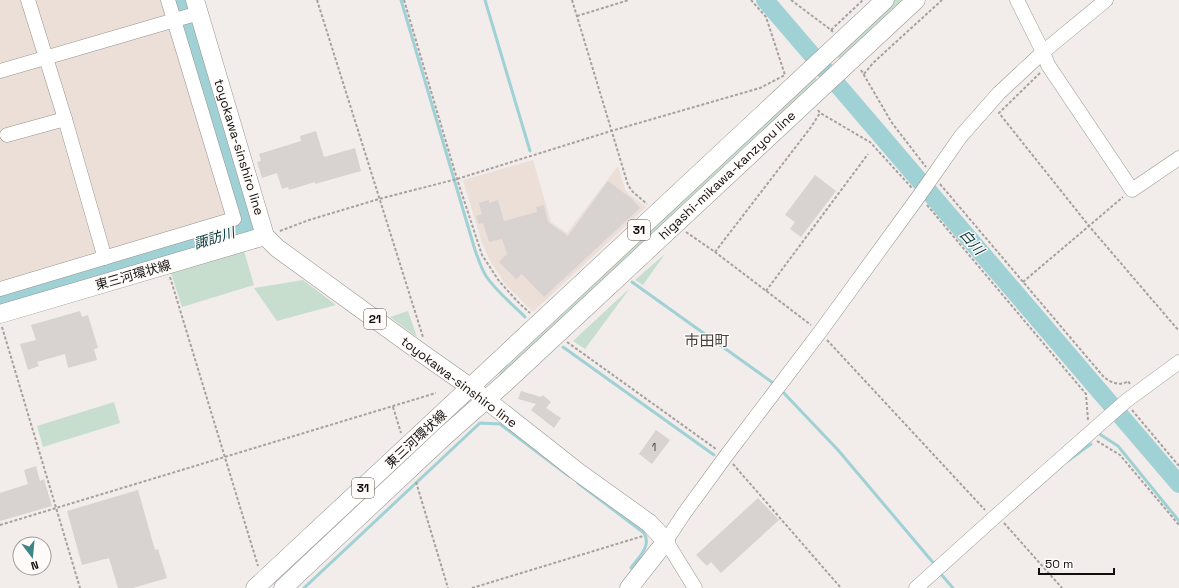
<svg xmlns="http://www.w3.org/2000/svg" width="1179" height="588" font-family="'Space Grotesk','Noto Sans JP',sans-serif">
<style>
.built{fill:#ebdfd8}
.green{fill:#c7dece}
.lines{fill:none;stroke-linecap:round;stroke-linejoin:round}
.stream{stroke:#9fd1d5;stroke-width:3}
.river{stroke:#9fd1d5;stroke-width:18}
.building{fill:#d8d2d1}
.minor-casing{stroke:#979390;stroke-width:15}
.major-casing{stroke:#979390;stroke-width:19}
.path{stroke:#a5a19f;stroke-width:2;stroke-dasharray:3 2;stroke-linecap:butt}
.minor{stroke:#fff;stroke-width:14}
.major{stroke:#fff;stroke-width:18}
.labels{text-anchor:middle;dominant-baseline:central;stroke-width:3;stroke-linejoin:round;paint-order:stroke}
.number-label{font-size:11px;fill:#43403f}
.shield{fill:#fefbf9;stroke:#585654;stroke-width:1}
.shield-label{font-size:12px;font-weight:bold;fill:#110f0e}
.street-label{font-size:13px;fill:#110f0e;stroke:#fefbf9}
.water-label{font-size:14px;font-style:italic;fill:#06373b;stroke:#fefbf9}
.quarter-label{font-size:15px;fill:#464240;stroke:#fefbf9}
</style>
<rect width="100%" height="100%" fill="#f2edeb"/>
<g class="built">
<path d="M0,0H178L245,220L242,226L238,229L0,301Z"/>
<path d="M533,160L551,222L567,233L618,166L625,189L628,193L646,207L533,312L505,284L489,259L481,240L463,180Z"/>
</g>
<g class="green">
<path d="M891,0H909L842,62L835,53Z"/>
<path d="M812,74L820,83L501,375L494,369Z"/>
<path d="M244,251L254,285L182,307L171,273Z"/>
<path d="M665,254L643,285L635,280Z"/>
<path d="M303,280L336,305L277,321L254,288Z"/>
<path d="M630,288L585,349L573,341Z"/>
<path d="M408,311L417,337L390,317Z"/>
<path d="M114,402L120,423L43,447L37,426Z"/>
</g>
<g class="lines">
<g class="stream">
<path d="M401,0L475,250C478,258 481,268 486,276C496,291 512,304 525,317"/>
<path d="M485,0L530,151"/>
<path d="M632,282L776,385"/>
<path d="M563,347L714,455"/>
<path d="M781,390L838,450L936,566"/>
<path d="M1098,433L1118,446L1179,521"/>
<path d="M1069,460L1091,444"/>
<path d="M578,483L644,533C652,546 638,558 631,568"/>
<path d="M940,573L953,588"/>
<path d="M304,588L480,423L500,424L569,476"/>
</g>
<g class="river">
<path d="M765,0L1179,484"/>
<path d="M0,301L240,231C247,228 248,224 247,217L182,0"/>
</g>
</g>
<g class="building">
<path d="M316,131L324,157L355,148L361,171L315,184V182L289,190L288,187L282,189L277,173L262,178L257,162L261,161L259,154L301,141L300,136Z"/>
<path d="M815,175L836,191L801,237L790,229L795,222L785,215Z"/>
<path d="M608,181L632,199L640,208L544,297L522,274L516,279L499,262L507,254L502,239L489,242L483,223L479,224L476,216L482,214L479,203L489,200V203L498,200L504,221L537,212L536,207L544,205L548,222L568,236Z"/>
<path d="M80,311L82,317L88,315L98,348L94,349L97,360L68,368L65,354L37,362L39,366L28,370L20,344L36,340L31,325Z"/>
<path d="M521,391L541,397L543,395L551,402L546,408L561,418L554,428L531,410L536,404L518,399Z"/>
<path d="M656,430L670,440L652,464L639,454Z"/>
<path d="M36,466L40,481L44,479L52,506L0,521V493L28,484L24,470Z"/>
<path d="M138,490L155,550L158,549L167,578L133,588H118L109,558L82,565L67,511Z"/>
<path d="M758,498L779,520L721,573L711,562L707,566L696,555Z"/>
</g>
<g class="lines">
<defs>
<g id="minor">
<path d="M28,0L65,119L102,248L104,258"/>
<path d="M1017,0L1043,52L1048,65L1132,190L1179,158"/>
<path d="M0,71L199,13"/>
<path d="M7,135L65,119"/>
<path d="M0,289L234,219L168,0"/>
<path d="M695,588L666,541L683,515L726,456L820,332L919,196L961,136L999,93L1043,52L1106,0"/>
<path d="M916,588L997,515L1126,401L1179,362"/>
</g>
<g id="major">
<path d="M195,0L265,236L277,248L423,354L470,387L578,472L649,523L666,541L629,588"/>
<path d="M0,314L265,236"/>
<path d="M255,588L885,0"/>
<path d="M283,588L446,435L505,383L916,0"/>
</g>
</defs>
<use href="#minor" class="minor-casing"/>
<use href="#major" class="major-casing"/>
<g class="path">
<path d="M317,0L423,337"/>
<path d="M404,0L457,179L482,255L499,281L518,302L530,313"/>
<path d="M572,0L628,185L632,191L647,204"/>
<path d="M791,0L831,30L833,32"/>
<path d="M577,16L629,0"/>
<path d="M831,30L863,0"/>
<path d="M861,70L892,123L926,167"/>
<path d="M1040,73L999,113L1089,226L1179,331"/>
<path d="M864,74L873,63L942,0"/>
<path d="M818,110L820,113L870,142L912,188"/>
<path d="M940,184L1103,376C1109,382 1120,387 1128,381L1130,384"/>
<path d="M927,205L1086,394L1088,420"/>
<path d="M280,231L309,220L379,199L457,179L611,131L760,88L785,75L766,17L751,0"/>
<path d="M686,232L715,252L811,325"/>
<path d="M715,252L811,127L820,113"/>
<path d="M170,277L258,566"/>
<path d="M1023,282L1123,197"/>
<path d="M766,291L868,154"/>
<path d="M2,327L80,588"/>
<path d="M827,340L985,510"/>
<path d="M567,342L716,449"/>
<path d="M393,407L401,433"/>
<path d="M1132,410L1179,466"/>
<path d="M1097,441L1120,455L1179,525"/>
<path d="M733,464L841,588"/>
<path d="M416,482L448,588"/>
<path d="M1004,523L1062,588"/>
<path d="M0,525L436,393"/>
<path d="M472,588L643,536"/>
</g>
<use href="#minor" class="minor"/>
<use href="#major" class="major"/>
</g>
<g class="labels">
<g class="number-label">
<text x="654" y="447">1</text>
</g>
<g class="shield">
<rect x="628" y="220" width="22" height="20" rx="3"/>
<rect x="364" y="309" width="22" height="20" rx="3"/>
<rect x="352" y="478" width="22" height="20" rx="3"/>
</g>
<g class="shield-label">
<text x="639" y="230">31</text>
<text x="375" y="319">21</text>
<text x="363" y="488">31</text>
</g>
<g class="street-label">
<text transform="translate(239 147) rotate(73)">toyokawa-sinshiro line</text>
<text transform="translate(727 175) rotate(-43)">higashi-mikawa-kanzyou line</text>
<text transform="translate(133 275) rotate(-16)">東三河環状線</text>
<text transform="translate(459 382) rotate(37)">toyokawa-sinshiro line</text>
<text transform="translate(416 439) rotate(-43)">東三河環状線</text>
</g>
<g class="water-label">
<text transform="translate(214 238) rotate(-17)">諏訪川</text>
<text transform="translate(972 242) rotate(49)">白川</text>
</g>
<g class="quarter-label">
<text x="707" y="340">市田町</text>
</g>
</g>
<g transform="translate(32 556) rotate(164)"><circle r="19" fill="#fefbf9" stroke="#9f9d9b"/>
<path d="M0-3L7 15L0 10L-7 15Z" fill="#3d8586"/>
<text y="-6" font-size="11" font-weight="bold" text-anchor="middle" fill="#110f0e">N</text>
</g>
<path d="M1039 568v6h75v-6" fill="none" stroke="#110f0e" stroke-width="2"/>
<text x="1045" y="568" font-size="12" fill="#110f0e" stroke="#fefbf9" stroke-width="3" paint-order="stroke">50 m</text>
</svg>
